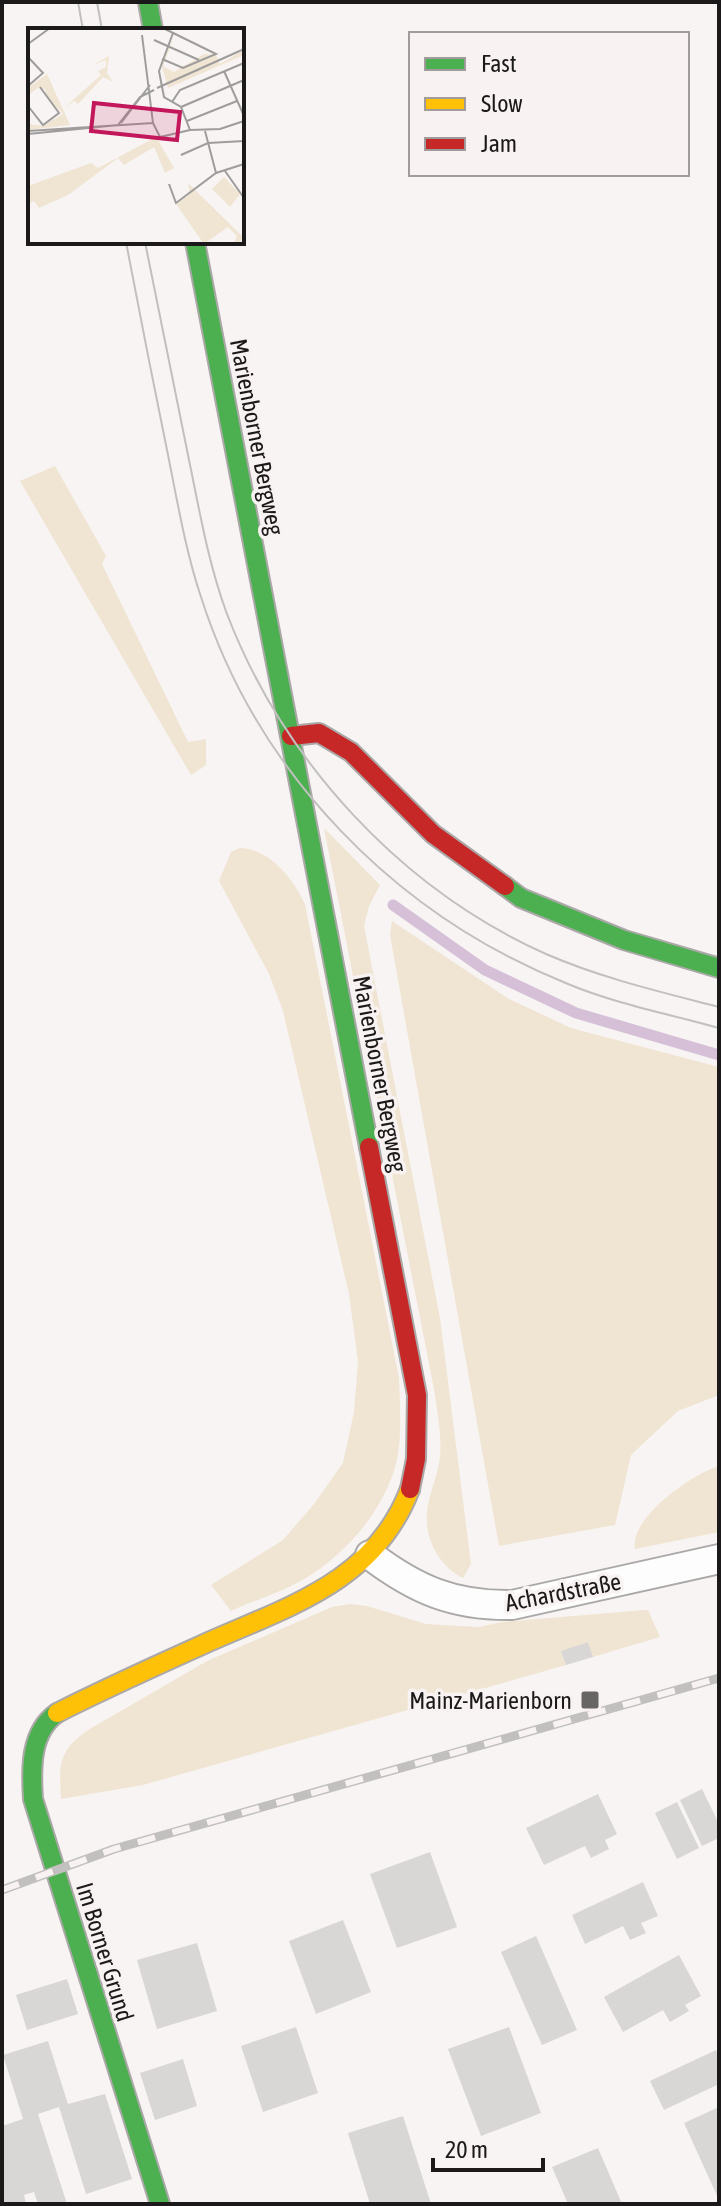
<svg xmlns="http://www.w3.org/2000/svg" width="721" height="2206" font-family="'Asap Condensed',sans-serif">
<style>
.green{fill:#f0e5d2}
.lines{fill:none;stroke-linecap:round;stroke-linejoin:round}
.stream{stroke:#d5c0d8;stroke-width:11}
.building{fill:#d9d7d6}
.street-casing{stroke:#aba8a8;stroke-width:32}
.fast-casing{stroke:#aba8a8;stroke-width:22}
.slow-casing{stroke:#aba8a8;stroke-width:22}
.jam-casing{stroke:#aba8a8;stroke-width:22}
.street{stroke:#fefdfd;stroke-width:28}
.fast{stroke:#4caf50;stroke-width:18}
.slow{stroke:#ffc107;stroke-width:18}
.jam{stroke:#c62828;stroke-width:18}
.tram{stroke:#c1c0bf;stroke-width:2}
.rail-casing{stroke:#c1c0bf;stroke-width:9}
.rail{stroke:#f8f3f2;stroke-width:6;stroke-dasharray:18;stroke-linecap:butt}
.poi-dot{fill:#686665;stroke:#f8f3f2;stroke-width:3}
.labels{text-anchor:middle;dominant-baseline:central;stroke-width:7;stroke-linejoin:round;paint-order:stroke}
.street-label{font-size:24px;fill:#1b1919;stroke:#f8f3f2}
.poi-label{font-size:24px;fill:#1b1919;stroke:#f8f3f2;text-anchor:end}
.inset-road{fill:none;stroke:#9f9c9c;stroke-width:2}
.view{fill:#c2185b;fill-opacity:0.15;stroke:#c2185b;stroke-width:4}
.inset-edge{fill:none;stroke:#1b1919;stroke-width:4}
</style>
<rect width="100%" height="100%" fill="#f7f4f3"/>
<g class="green">
<path d="M55,466L106,556L102,564L188,742L206,739V765L191,775L20,481Z"/>
<path d="M324,828L380,885L369,906L364,926L440,1318L471,1564L463,1578C437,1565 422,1534 428,1505C431,1489 438,1474 440,1457C442,1435 437,1411 434,1389Z"/>
<path d="M240,848C270,849 293,879 305,904L399,1378C400,1408 403,1442 394,1471C378,1518 342,1558 299,1582C278,1593 253,1601 231,1611L211,1585L283,1540L314,1504L343,1463L354,1412L358,1362L349,1294L283,1011L269,974L219,881L231,852Z"/>
<path d="M392,921L509,999L571,1028L719,1067V1395L678,1411L631,1455L615,1525L499,1546L390,935Z"/>
<path d="M719,1466V1532L635,1549C629,1518 692,1474 719,1466Z"/>
<path d="M351,1604L367,1606L426,1624L479,1627L502,1622L645,1610H648L660,1637L593,1657L562,1651L566,1665L143,1785L61,1799C59,1765 58,1751 88,1730L207,1661L332,1607Z"/>
</g>
<g class="lines">
<path class="stream" d="M393,905L485,970L576,1013L719,1055"/>
</g>
<g class="building">
<path d="M588,1642L593,1657L566,1665L561,1651Z"/>
<path d="M702,1789L719,1824V1838L702,1846L680,1800Z"/>
<path d="M598,1794L617,1834L605,1840L609,1849L591,1858L585,1846L544,1865L526,1828Z"/>
<path d="M677,1802L699,1848L677,1859L655,1813Z"/>
<path d="M430,1852L457,1927L397,1948L370,1874Z"/>
<path d="M643,1882L658,1916L641,1923L646,1933L630,1940L623,1926L585,1944L572,1915Z"/>
<path d="M343,1920L371,1992L316,2014L289,1941Z"/>
<path d="M536,1936L577,2030L542,2045L501,1952Z"/>
<path d="M197,1943L217,2011L157,2029L137,1960Z"/>
<path d="M679,1955L701,1996L685,2005L689,2011L670,2022L663,2010L623,2032L604,1997Z"/>
<path d="M67,1979L78,2014L27,2030L16,1995Z"/>
<path d="M296,2027L318,2093L263,2112L241,2046Z"/>
<path d="M509,2027L541,2113L481,2136L448,2049Z"/>
<path d="M48,2041L68,2104L105,2094L132,2179L86,2194L59,2107L38,2114L67,2204H38L34,2192L24,2195L26,2204H2V2126L23,2119L3,2055Z"/>
<path d="M716,2050L719,2056V2084L664,2110L650,2081Z"/>
<path d="M183,2059L197,2106L155,2120L140,2073Z"/>
<path d="M719,2107V2200L684,2123Z"/>
<path d="M403,2116L431,2204H370L348,2133Z"/>
<path d="M598,2148L622,2204H568L552,2167Z"/>
</g>
<g class="lines">
<defs>
<path id="street" d="M370,1555C416,1590 454,1606 512,1605L719,1559"/>
<g id="fast">
<path d="M148,2L153,30"/>
<path d="M195,242L369,1147"/>
<path d="M505,886L521,898L624,940L719,968"/>
<path d="M57,1713C30,1732 31,1769 33,1799L160,2204"/>
</g>
<path id="slow" d="M57,1713C108,1687 160,1664 213,1640C293,1605 376,1579 410,1489"/>
<g id="jam">
<path d="M291,736L319,733L351,752L433,834L505,886"/>
<path d="M369,1147L417,1395L416,1459L410,1489"/>
</g>
</defs>
<use href="#street" class="street-casing"/>
<use href="#fast" class="fast-casing"/>
<use href="#slow" class="slow-casing"/>
<use href="#jam" class="jam-casing"/>
<use href="#street" class="street"/>
<use href="#fast" class="fast"/>
<use href="#slow" class="slow"/>
<use href="#jam" class="jam"/>
<g class="tram">
<path d="M78,2L83,30"/>
<path d="M97,2L102,30"/>
<path d="M126,242C139,311 153,381 167,450C177,499 185,549 201,597C258,775 396,915 568,984C616,1004 669,1014 719,1028"/>
<path d="M145,242C159,313 174,384 188,455C199,508 208,563 227,614C284,762 401,889 546,954C601,978 661,992 719,1007"/>
</g>
<defs>
<path id="rail" d="M2,1890L114,1849L719,1678"/>
</defs>
<use href="#rail" class="rail-casing"/>
<use href="#rail" class="rail"/>
</g>
<rect class="poi-dot" x="580" y="1690" width="20" height="20" rx="4"/>
<g class="labels">
<g class="street-label">
<text transform="translate(257 437) rotate(79)">Marienborner Bergweg</text>
<text transform="translate(380 1074) rotate(79)">Marienborner Bergweg</text>
<text transform="translate(563 1592) rotate(-11)">Achardstraße</text>
<text transform="translate(105 1952) rotate(73)">Im Borner Grund</text>
</g>
<g class="poi-label">
<text x="572" y="1700">Mainz-Marienborn</text>
</g>
</g>
<g transform="translate(28 28)">
<rect width="216" height="216" fill="#f7f4f3"/>
<path d="M146,9L135,38L146,44L176,26L188,27L192,36L216,22V27L140,60L133,35ZM81,28L79,45L85,54L75,49L50,76L46,73L36,80L73,47L70,43L78,39V32L65,37ZM19,46L42,97L0,102V96L15,98L35,86L16,66L18,62L10,60L0,67V60ZM128,109L146,140L137,145L126,119L96,137L90,130L40,167L11,180L6,173L0,176V158L63,135L70,140ZM196,149L212,166L202,179L184,161ZM160,155L215,209L212,214L206,215L209,208L200,199L176,216L148,176L162,166Z" fill="#f0e5d2"/>
<path class="inset-road" d="M145,5L131,43L136,69L153,79L162,102M114,7L125,95M126,12L171,32M0,16L22,0M0,29L15,45L0,58M134,31L155,40L188,26L135,0M196,43L216,88M129,60L216,21M144,74L152,62L216,35M0,78L15,97L31,85L12,59M153,79L216,52M159,93L209,73M93,95L122,57M125,95L132,109L162,102M162,102L192,101L216,93M0,103L125,95M177,103L188,145M0,106L90,97L112,69L126,62M153,127L180,115L216,113M197,143L216,170M141,156L148,175L188,145L216,136"/>
<path class="view" d="M66,75L152,84L149,112L63,103Z"/>
<rect width="216" height="216" class="inset-edge"/>
</g>
<rect width="721" height="2206" fill="none" stroke="#1b1919" stroke-width="8"/>
<rect x="409" y="32" width="280" height="144" fill="#f8f3f2" stroke="#a09c9b" stroke-width="2"/>
<rect x="425" y="58" width="40" height="12" fill="#4caf50" stroke="#a09c9b" stroke-width="2"/>
<text x="481" y="72" font-size="24" fill="#1b1919">Fast</text>
<rect x="425" y="98" width="40" height="12" fill="#ffc107" stroke="#a09c9b" stroke-width="2"/>
<text x="481" y="112" font-size="24" fill="#1b1919">Slow</text>
<rect x="425" y="138" width="40" height="12" fill="#c62828" stroke="#a09c9b" stroke-width="2"/>
<text x="481" y="152" font-size="24" fill="#1b1919">Jam</text>
<path d="M433 2158v12h110v-12" fill="none" stroke="#1b1919" stroke-width="4"/>
<text x="445" y="2158" font-size="24" fill="#1b1919" stroke="#f8f3f2" stroke-width="6" paint-order="stroke">20 m</text>
</svg>
